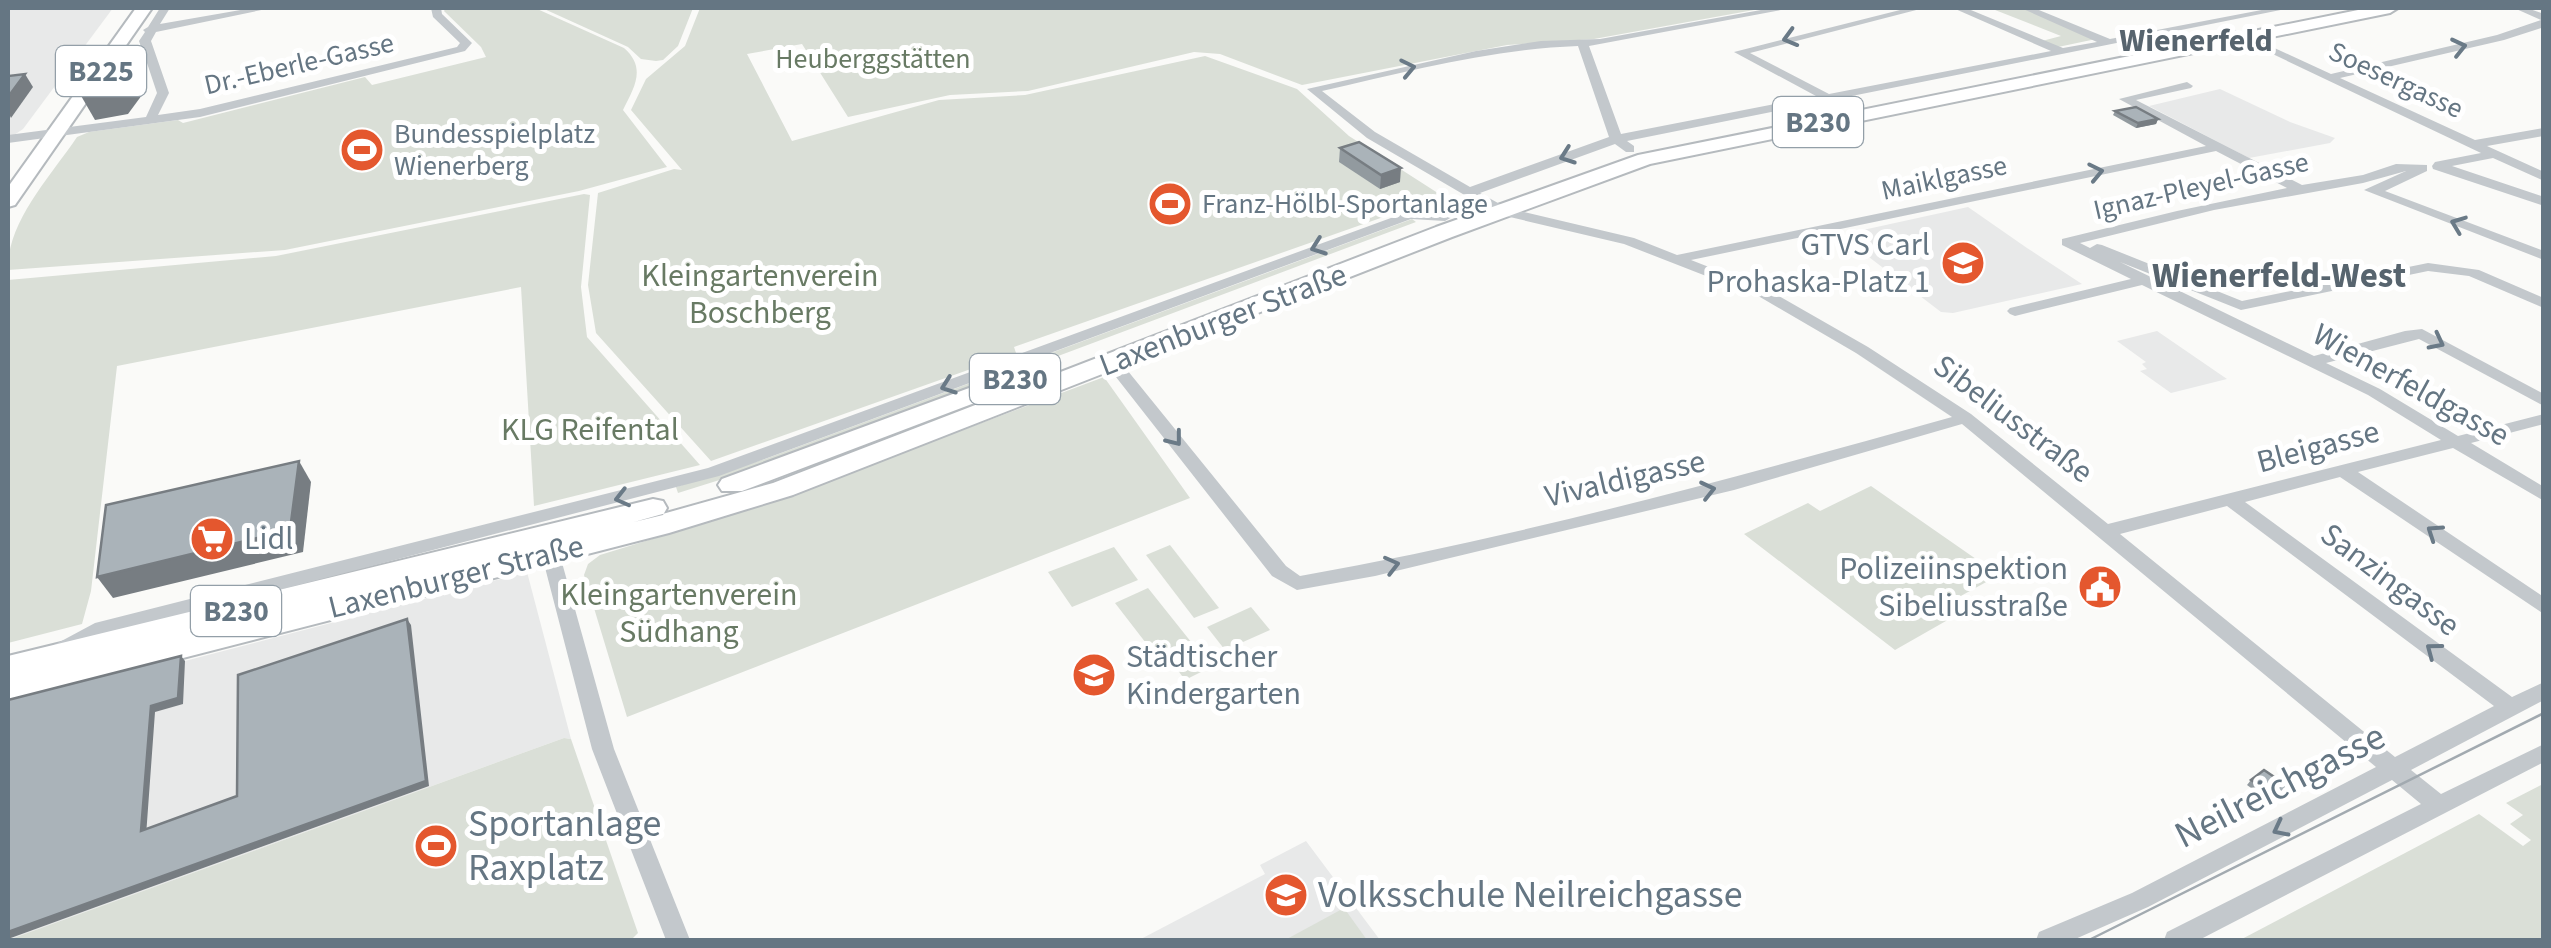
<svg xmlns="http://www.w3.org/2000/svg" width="2551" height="948" font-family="'Source Sans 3',sans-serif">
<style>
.built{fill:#e8e9e9}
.green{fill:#dadfd7}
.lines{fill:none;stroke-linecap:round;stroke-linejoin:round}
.primary-casing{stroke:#b5babe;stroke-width:4}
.minor{fill:#c3c8cc;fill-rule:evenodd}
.primary{fill:#fff;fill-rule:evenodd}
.tram{stroke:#a2aab0;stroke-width:2.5}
.wall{fill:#929a9f}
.shaded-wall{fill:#777d82}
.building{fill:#aab3b9;stroke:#777d82;stroke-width:2.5}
.oneway{stroke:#6a7a87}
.labels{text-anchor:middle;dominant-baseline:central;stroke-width:10;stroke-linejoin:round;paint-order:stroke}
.far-park-label{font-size:28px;fill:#687a64;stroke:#fff}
.far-street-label{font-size:28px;fill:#657683;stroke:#fff}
.far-poi-label{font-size:28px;fill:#657683;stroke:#fff;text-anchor:start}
.shield{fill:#fff;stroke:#939fa8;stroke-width:2.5}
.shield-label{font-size:30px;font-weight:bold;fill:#657683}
.far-quarter-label{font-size:32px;font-weight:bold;fill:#57646e;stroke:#fff}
.poi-label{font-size:32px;fill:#657683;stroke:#fff;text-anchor:end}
.park-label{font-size:32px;fill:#687a64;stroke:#fff}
.street-label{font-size:32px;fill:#657683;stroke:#fff}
.neighbourhood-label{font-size:35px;font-weight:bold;fill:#57646e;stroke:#fff}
.near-street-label{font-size:38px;fill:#657683;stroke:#fff}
.near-poi-label{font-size:38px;fill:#657683;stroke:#fff;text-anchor:start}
</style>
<rect width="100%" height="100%" fill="#fafaf8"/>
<g class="built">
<path d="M8,8H113L23,129L8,139Z"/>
<path d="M2220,89L2290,122L2335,138L2330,143L2249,158L2149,106Z"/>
<path d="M1968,207L2027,248L2082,284L1953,313L1941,312L1840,235Z"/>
<path d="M2157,331L2227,379L2171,393L2140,371L2147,369L2142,364L2146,362L2117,341Z"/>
<path d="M527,572L571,739L564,738L8,940V707Z"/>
<path d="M1306,841L1380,940H1139L1265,874L1260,865Z"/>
</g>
<g class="green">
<path d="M446,8H535L624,48C647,68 634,88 623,110L667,167L579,191L285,250L8,270C7,221 51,176 77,137L89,132L178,120L183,123L365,77L372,85L486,57L481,47L444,11Z"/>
<path d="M542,8H693L678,46L663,60L656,61L641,59L628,47Z"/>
<path d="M700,8H1765L1594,39L1507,45L1302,85L1220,54L1194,52L1028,91L950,95L848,117L802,44L747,54L792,141L939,100L1025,95L1205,56L1297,89L1349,136L1458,206L1442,213L1409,208L1014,347L1016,353L711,461L596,333L588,285L598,193L674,169L682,170L631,110L646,79L685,46Z"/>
<path d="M1990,8H2022L2096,39L2058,47L2042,41L2061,36Z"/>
<path d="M584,194L590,195L581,287L587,337L700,465L534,506L521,287L117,366L91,591L82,624L8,643V280L276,256Z"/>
<path d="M1412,219L1416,222L767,465L678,493L676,487L765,459Z"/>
<path d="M1104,377L1190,498L627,717L584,575L588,564L600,555L766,504Z"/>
<path d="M1871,486L1999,575L1948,603L1960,613L1895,650L1744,534L1808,503L1820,511Z"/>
<path d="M1170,545L1219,608L1194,618L1146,555Z"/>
<path d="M1114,547L1138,580L1072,607L1048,572Z"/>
<path d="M1148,588L1211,667L1185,680L1174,665L1166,669L1115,603Z"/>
<path d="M1251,607L1270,630L1225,650L1207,627Z"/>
<path d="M564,738L571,739L638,933L631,940H8Z"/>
<path d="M2543,784V940H2240L2479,814L2523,846L2531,840L2510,824L2523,815L2506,803Z"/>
<path d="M1344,908L1367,940H1285Z"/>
</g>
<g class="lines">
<defs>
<g id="primary">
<path d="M136,8H152L15,205L8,207V187Z"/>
<path d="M2368,8H2398L2390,13L1650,164L1452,237L793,495L669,533L8,703V656L653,499L663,501L667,508L663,515L634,522L773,483L1436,227L1638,155Z"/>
<path d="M1034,364L1047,372L1043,377L742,491H722L718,485L722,479Z"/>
</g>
</defs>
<use href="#primary" class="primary-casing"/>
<g class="minor">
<path d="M160,8H170L160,24L252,8H271L156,32L151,41L169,93L158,115L200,109L457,47L460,43L433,17L431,8H441L442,14L472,43L465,51L200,117L8,143V135L146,117L157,93L146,60L105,82L95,80L143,53L139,41L145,32L143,30L148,27Z"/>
<path d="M1772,8H1792L1589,46L1621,134L1816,96L1734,52L1908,8H1924L1750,53L1829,94L2051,51L1953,8H1966L2063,48L2097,42L2021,8H2034L2110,39L2272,8H2291L1627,141L1634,146V152H1626L1615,144L1480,193L1507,208L1634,238L1677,255L2206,146L2119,99L2187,82L2193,86L2191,88L2136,100L2302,185L2363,175L2396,164L2427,165V171L2385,191L2544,251V260L2364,190L2406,171L2363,183L2214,210L2080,243L2090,248L2097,244L2102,245L2242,301L2428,263L2479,270L2544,298V308L2469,276L2428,271L2241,310L2120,262L2314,356L2405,331L2422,329L2544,394V406L2419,339L2326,363L2380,389L2458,436L2544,414V424L2471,443L2544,487V501L2453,448L2358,472L2544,597V614L2340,477L2245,502L2512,697L2544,682V700L2411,770L2441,794L2544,744V762L2199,940H2164L2167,932L2421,804L2392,780L2148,907L2073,940H2036L2039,932L2132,893L2376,767L1962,424L1734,490L1375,576L1297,590L1272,576L1105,363L1113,358L1119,360L1286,566L1300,576C1520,537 1737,477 1952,417L1856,353L1760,297L1624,244L1497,214L1367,138L1307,89L1476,51L1541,41L1600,39ZM1578,46L1609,137L1470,187L1375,132L1322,91C1406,72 1491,49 1578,46ZM2216,151L2287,188L2177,211L2062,239V245L2131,279L2010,308L2007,311L2010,314L2015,316L2142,285L2368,395L2441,440L2108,524L1971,414L1868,347L1770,291L1691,260ZM2227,506L2494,706L2395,757L2120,534Z"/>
<path d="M2514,8H2527L2544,14V27L2504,40L2340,78L2475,140L2544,128V136L2487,146L2544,172V181L2493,158L2452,166L2544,197V206L2433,169L2432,166L2435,162L2481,153L2222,30L2231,28L2331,74L2497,35L2541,20Z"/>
<path d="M1410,211L1445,213L1452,217L1445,221L1411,219L719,476L101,636L61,657L54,655L51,650L54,645L95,623L708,468Z"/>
<path d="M544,536L551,538L559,552L614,749L690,940H666L592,749L541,552L535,542Z"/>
</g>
<use href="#primary" class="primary"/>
<path class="tram" d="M2089,940L2544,713"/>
</g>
<g class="wall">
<path d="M2115,111L2158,119L2156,124L2136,128L2113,115Z"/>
<path d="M1340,148L1400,182L1380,189L1339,162Z"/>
<path d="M2251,780L2285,793L2272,803L2247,785Z"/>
</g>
<g class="shaded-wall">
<path d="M128,70L142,95L128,114L95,120L80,94Z"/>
<path d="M25,74L33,87L11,118L8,112V97Z"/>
<path d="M2158,119L2156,124L2136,128L2138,123Z"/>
<path d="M1401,168L1400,182L1380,189L1381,175Z"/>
<path d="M299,461L311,482L303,552L113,598L97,577Z"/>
<path d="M407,619L411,625L429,786L8,939V932L426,781Z"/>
<path d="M181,656L185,661L183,704L155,712L146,836L141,831L151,706Z"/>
</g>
<g class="building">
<path d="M128,70L114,89L80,94L78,88L92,74Z"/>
<path d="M25,74L8,97V76Z"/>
<path d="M2136,107L2158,119L2138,123L2115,111Z"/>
<path d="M1359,142L1401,168L1381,175L1340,148Z"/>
<path d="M299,461L290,530L97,577L106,505Z"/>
<path d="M407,619L426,781L8,932V700L181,656L178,698L151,706L141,831L237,796L238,675Z"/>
<path d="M2264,770L2289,787L2277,797L2251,780Z"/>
</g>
<defs><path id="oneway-chevron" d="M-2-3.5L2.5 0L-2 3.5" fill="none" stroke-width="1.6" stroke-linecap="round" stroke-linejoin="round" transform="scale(2.5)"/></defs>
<g class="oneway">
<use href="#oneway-chevron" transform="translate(1790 38) rotate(164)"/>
<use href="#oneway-chevron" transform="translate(2459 47) rotate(-13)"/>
<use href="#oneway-chevron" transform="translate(1408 68) rotate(-12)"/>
<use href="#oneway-chevron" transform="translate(1567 156) rotate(160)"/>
<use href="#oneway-chevron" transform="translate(2096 172) rotate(-12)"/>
<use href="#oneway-chevron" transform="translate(2458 224) rotate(-159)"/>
<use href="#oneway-chevron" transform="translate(1318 247) rotate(160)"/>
<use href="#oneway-chevron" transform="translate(2437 342) rotate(27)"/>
<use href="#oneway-chevron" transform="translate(948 386) rotate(160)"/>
<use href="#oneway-chevron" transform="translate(1175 439) rotate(52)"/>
<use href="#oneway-chevron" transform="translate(1708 490) rotate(-13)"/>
<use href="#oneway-chevron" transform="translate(622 498) rotate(166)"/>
<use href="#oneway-chevron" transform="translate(2434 532) rotate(-146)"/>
<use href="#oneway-chevron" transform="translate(1392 565) rotate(-14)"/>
<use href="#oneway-chevron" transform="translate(2433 650) rotate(-143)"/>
<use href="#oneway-chevron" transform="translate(2280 829) rotate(153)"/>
</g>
<defs>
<symbol id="stadium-disc" viewBox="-11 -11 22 22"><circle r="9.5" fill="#e4572e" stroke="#fff"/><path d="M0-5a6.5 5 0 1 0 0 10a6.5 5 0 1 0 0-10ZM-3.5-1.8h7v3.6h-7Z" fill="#fff"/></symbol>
<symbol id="school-disc" viewBox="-11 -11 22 22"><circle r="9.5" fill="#e4572e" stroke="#fff"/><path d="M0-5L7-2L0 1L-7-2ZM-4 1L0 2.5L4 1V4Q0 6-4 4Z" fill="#fff"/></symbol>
<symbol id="supermarket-disc" viewBox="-11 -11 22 22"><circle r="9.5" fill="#e4572e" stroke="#fff"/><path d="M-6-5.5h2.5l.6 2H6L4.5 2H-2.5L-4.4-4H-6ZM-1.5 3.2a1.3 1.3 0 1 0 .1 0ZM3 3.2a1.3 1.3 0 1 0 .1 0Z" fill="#fff"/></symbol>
<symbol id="civic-disc" viewBox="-11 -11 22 22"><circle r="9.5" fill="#e4572e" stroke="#fff"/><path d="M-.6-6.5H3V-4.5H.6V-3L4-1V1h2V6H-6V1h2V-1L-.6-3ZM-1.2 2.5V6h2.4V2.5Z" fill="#fff"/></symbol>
</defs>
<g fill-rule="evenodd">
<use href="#stadium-disc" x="337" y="125" width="50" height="50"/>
<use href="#stadium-disc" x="1145" y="179" width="50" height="50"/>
<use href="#school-disc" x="1938" y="238" width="50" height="50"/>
<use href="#supermarket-disc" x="187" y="514" width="50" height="50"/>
<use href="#civic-disc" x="2075" y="562" width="50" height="50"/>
<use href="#school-disc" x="1069" y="650" width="50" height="50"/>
<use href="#stadium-disc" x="411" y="821" width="50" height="50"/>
<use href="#school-disc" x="1261" y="870" width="50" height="50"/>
</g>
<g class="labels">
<g class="far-park-label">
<text x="873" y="59">Heuberggstätten</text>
</g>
<g class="far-street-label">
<text transform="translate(299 64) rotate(-13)">Dr.-Eberle-Gasse</text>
<text transform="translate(2396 80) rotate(25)">Soesergasse</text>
<text transform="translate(1944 178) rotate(-12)">Maiklgasse</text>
<text transform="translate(2201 186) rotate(-13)">Ignaz-Pleyel-Gasse</text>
</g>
<g class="far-poi-label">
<text x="394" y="134">Bundesspielplatz<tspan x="394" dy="32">Wienerberg</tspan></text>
<text x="1202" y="204">Franz-Hölbl-Sportanlage</text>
</g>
<g class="shield">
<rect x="56" y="46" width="90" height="50" rx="8"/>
<rect x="1773" y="97" width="90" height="50" rx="8"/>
<rect x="970" y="354" width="90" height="50" rx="8"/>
<rect x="191" y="586" width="90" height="50" rx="8"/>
</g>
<g class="shield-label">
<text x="101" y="71">B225</text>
<text x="1818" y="122">B230</text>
<text x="1015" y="379">B230</text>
<text x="236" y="611">B230</text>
</g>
<g class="far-quarter-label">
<text x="2196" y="41">Wienerfeld</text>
</g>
<g class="poi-label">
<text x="1930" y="245">GTVS Carl<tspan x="1930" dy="37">Prohaska-Platz 1</tspan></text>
<text x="244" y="539" text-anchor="start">Lidl</text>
<text x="2068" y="569">Polizeiinspektion<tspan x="2068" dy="37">Sibeliusstraße</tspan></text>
<text x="1126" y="657" text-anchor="start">Städtischer<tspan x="1126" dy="37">Kindergarten</tspan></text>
</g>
<g class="park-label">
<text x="760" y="276">Kleingartenverein<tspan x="760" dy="37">Boschberg</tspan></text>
<text x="590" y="430">KLG Reifental</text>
<text x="679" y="595">Kleingartenverein<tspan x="679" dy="37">Südhang</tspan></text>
</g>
<g class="street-label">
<text transform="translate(1223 320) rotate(-21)">Laxenburger Straße</text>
<text transform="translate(2411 385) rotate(29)">Wienerfeldgasse</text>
<text transform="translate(2013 419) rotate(37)">Sibeliusstraße</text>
<text transform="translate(2318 447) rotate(-15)">Bleigasse</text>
<text transform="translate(1625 479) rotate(-13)">Vivaldigasse</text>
<text transform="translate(456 577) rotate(-14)">Laxenburger Straße</text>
<text transform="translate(2390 580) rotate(37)">Sanzingasse</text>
</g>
<g class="neighbourhood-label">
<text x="2279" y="276">Wienerfeld-West</text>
</g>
<g class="near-street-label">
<text transform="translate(2280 786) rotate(-27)">Neilreichgasse</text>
</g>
<g class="near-poi-label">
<text x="468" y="824">Sportanlage<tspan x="468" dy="44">Raxplatz</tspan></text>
<text x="1318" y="895">Volksschule Neilreichgasse</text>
</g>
</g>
<rect width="2551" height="948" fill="none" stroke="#657683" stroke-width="20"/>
</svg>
